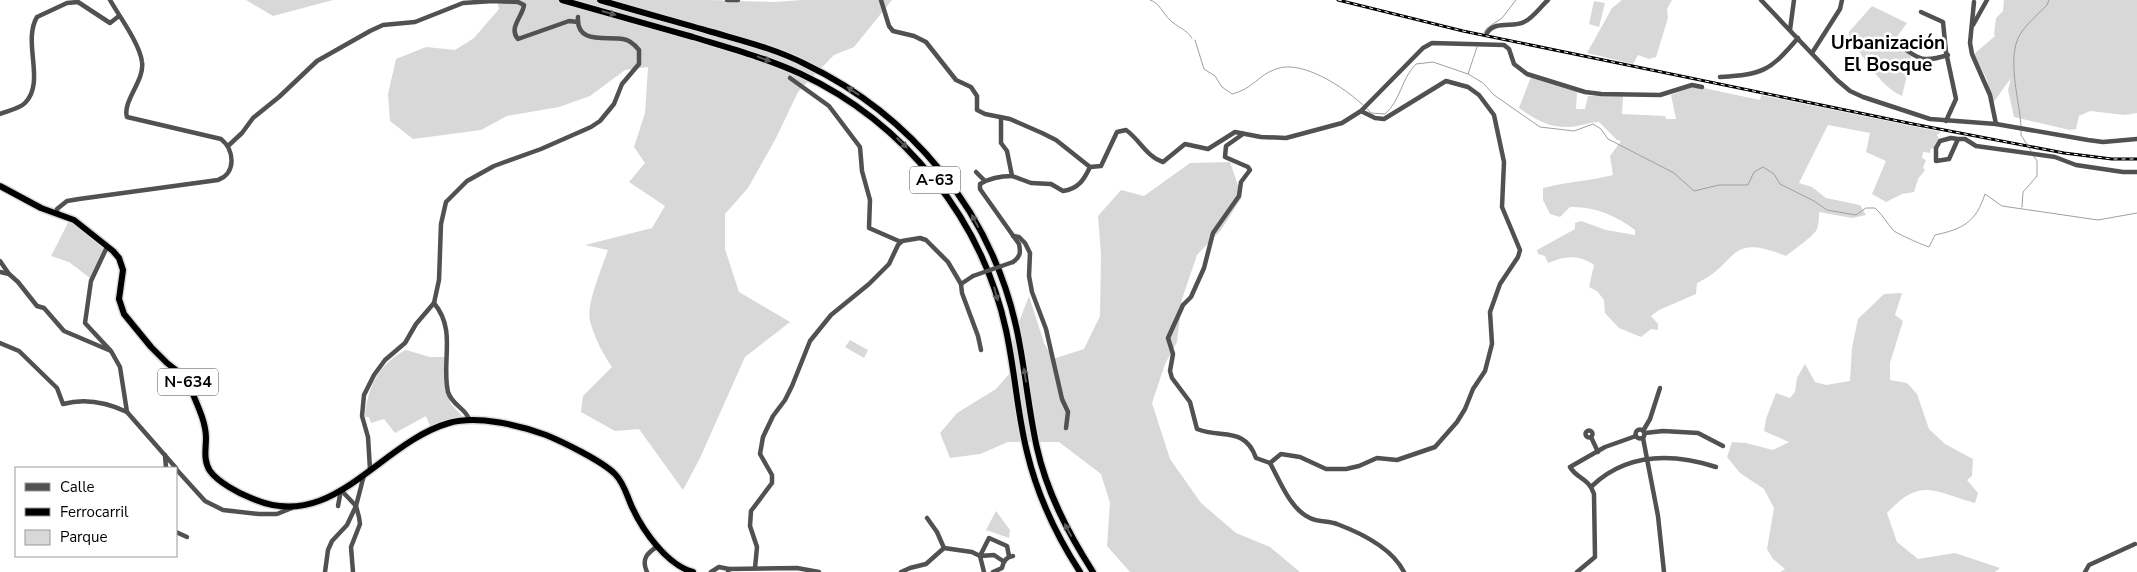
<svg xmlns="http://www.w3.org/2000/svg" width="2137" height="572" font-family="'Nunito Sans',sans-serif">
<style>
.green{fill:#d8d8d8}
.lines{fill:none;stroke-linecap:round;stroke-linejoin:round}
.stream{stroke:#9f9f9f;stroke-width:1}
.minor-tunnel{stroke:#d9d9d9;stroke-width:4.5;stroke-dasharray:4.5 2;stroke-linecap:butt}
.highway-casing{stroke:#dbdbdb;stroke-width:9}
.minor{stroke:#515151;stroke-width:4.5}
.highway{stroke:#000;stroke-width:6}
.rail-casing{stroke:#000;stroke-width:3}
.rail{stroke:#fff;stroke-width:1;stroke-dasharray:4;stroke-linecap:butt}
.minor-bridge{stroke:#515151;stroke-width:4.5}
.oneway{fill:#595959}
.labels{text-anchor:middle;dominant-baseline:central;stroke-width:5;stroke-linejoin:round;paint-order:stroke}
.shield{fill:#fff;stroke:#4c4c4c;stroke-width:1}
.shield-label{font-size:16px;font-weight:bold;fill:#000}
.neighbourhood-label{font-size:19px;font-weight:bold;fill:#000;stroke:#fff}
</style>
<rect width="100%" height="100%" fill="#fff"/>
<g class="green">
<path d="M246,0H333L273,16Z"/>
<path d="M497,0H709L775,2L802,0H892L854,47L834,55L798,92L775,140L748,188L725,214V249L739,292L790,322L745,357L700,458L683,490L639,429L615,431L581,412L583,396L612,367C603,354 594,337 590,321C586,304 602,268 608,250L585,245L652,228L665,206L629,182L645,163L634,147L645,113L648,67L625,70L590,96L559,107L507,116L481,130L413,139L390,121L388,94L396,59L426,47L455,50L474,38L499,9Z"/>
<path d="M1622,0H1672L1667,9L1668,18L1656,57L1649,59L1638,55L1633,64L1587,53L1612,8Z"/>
<path d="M2004,0H2137V113L2125,115L2090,111L2079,116L2076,129L2070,130L2014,117L2008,90L2011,78L1993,103L1987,80L1974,54L1995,36L1994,34L1996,18L2003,11Z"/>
<path d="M1594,1L1605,3L1599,27L1589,24Z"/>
<path d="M1872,6L1907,23L1894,41L1912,54L1902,96C1880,86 1864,58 1850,38L1849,32Z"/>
<path d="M1531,77L1577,92L1576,109H1585L1588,96H1623L1622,114L1665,116L1666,119H1676L1671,95L1694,86L1760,100L1761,95L1941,132L1937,135L1939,139L1934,149L1931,148L1930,153L1923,152L1922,158L1926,160L1923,168L1925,170L1918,179L1914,192L1902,194L1886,202L1872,194L1886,161L1866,152L1870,133L1828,125L1799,183L1812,187L1826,198L1860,205L1866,215L1852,218L1819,212C1819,217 1819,224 1817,229C1814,236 1793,250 1786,256C1726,232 1740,263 1697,283L1696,294L1659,310L1651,316L1658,324V330L1651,329L1641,337L1619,328L1605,313L1604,300L1597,291L1589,287L1594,265C1578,254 1565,256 1548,263L1545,256L1538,254L1537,250L1575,229V223L1581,221L1606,230L1635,235V230C1617,216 1594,206 1570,207L1560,217L1550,214L1543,200V188C1566,182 1589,181 1613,175L1610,156L1621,141L1617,140L1599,122C1589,122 1581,126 1571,127C1549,128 1536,120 1519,108Z"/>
<path d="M1230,162L1242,197L1221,230L1197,255L1182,299L1177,342L1165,364L1152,403L1170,459L1201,503L1236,533L1270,547L1300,572H1130L1107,546L1110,503L1101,474L1059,442H1008L980,454L950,458L940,433L957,413L996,389L1009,374L1014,335L1029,296L1044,343L1053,359L1084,349L1100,316L1101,254L1098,216L1121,190L1144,196L1190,163Z"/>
<path d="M69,221L103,248C105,259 95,270 90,278L69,262L51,256Z"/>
<path d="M1902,293L1895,315L1903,321L1890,363V380L1907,383L1917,394L1929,429L1945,444L1973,459L1972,476L1967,480L1978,493L1975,503C1934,492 1921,476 1887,513L1897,542L1918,559L1955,553L2000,568L1995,572H1780L1785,569L1773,559L1767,549L1774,508L1764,489L1740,473L1727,457L1732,442L1746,443L1773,450L1789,442L1764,431L1766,419L1776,393L1790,398L1795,392L1797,378L1805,364L1815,382L1826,385L1850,381L1852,348L1858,319L1884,294Z"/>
<path d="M850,340L868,350L864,358L845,347Z"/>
<path d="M406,350L430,357H445L446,392L451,404L462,416L452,418L430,426L426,416L395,433L384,419L371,423L369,417H365C367,388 379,363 406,350Z"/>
<path d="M996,511L1010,530L1009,538L986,530Z"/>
</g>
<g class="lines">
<g class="stream">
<path d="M1150,0C1160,3 1163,14 1170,20C1177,27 1186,29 1192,38"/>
<path d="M1484,33L1487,28L1502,18L1516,0"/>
<path d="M1195,40L1204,69L1215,76L1222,87L1232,94C1253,89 1258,75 1276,69C1304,58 1353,93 1371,113L1385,114C1401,100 1401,79 1416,64L1433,62L1468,74L1483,83L1494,95L1540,127L1574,131L1593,124L1601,129L1608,139L1674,173L1694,191L1719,185H1748L1754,172L1763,167L1774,174L1780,184L1814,201L1827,210L1856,215L1866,208H1875C1883,215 1886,222 1893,230C1895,233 1925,246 1929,247L1935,235C1963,229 1976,222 1985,194L2002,206L2098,220L2137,213"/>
<path d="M1468,74L1477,47"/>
<path d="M2021,127C2020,100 2004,53 2023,30C2030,21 2039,13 2047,5L2049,0"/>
<path d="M2021,131V135L2031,151"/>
<path d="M2022,207L2023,192L2037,176V161L2033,155"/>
</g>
<path class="minor-tunnel" d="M578,17L583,0"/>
<defs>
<g id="highway">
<path d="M562,0C605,12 649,25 693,37C729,48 766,58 801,74C905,123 982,219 1006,330C1015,371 1017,412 1027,452C1037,494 1056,535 1080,572"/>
<path d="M600,0C637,11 674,21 712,32C743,41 776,49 805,64C911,115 990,210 1016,326C1025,366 1028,408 1037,448C1047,493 1068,533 1093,572"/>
<path d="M0,186L41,208L74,220L113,251L119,258L123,270L119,299L124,314L151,347L167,363L185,377L189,384C195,401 206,420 206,438C206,449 203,460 210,471C218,482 238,493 251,498C332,535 379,443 449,423C477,415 519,425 546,435C563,442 602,461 615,474C624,483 627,496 632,507C643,531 667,565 693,572"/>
</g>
</defs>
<use href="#highway" class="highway-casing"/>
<g class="minor">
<path d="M727,0H738"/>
<path d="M881,0L889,26L893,31L914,36L926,42L956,80L971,87L977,96V110L985,114L1010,119L1042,133L1056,140L1090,167L1101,166L1117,132L1126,130C1139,139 1147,157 1163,162L1185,144L1208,149L1235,132L1261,137L1286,138L1342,123L1361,111L1423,48L1432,43L1504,45L1509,49L1514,64L1527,74L1585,92L1601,94L1660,95L1692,85L1702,87"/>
<path d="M1761,0L1837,80L1850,91L1863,97L1930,119L1996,124L2088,140L2103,142L2137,139"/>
<path d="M1974,2L1970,43L1972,54L1990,95L1996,124"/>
<path d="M1921,12L1943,22L1946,52L1956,99L1946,121"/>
<path d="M1973,25L1987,0"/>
<path d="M1790,30L1794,0"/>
<path d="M1487,33C1495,20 1513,28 1524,22C1533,18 1541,6 1548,0"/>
<path d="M1894,41C1918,58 1919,64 1948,55"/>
<path d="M1812,53L1840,9L1842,0"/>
<path d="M1720,77C1763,74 1769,72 1798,38"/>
<path d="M790,78L829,106L860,147L862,171L870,200L869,228L901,242"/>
<path d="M0,114C7,111 19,109 25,103C46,82 22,42 37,17L67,3L78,2L110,23L119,16"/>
<path d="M1001,118V143L1007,151L1012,176C1000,176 990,178 980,184V189L1019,244C1021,253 1020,257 1013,262"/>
<path d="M1243,134L1226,146L1225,157L1248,167L1250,170L1241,182L1239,196L1213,233L1204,268L1191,297L1183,305L1168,338L1173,354L1170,371L1172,378L1190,402L1197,429C1221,439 1245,426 1256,458L1270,463C1280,481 1290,509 1310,518C1318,522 1328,521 1337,524C1361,533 1392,548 1404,572"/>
<path d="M1958,139L1951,138L1940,141L1936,148V161L1949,159L1958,139H1965L1976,146L2055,157L2076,165L2123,172H2137"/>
<path d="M228,146L242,133L253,118L279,97L317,61L370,31L383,25L415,22L463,3L493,1L518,2L524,5C523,16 508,28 518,39L569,21L578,22"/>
<path d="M976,172L985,181"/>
<path d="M1012,176L1031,183L1051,184L1063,191C1078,189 1084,180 1090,167"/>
<path d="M57,213V209L67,201L79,199L218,180C236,174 235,150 221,139L127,117C122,102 145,80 142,62C140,44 119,16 110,0"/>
<path d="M1013,236L1019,237L1025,243L1030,253L1029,276L1032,292L1046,329L1062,399L1068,412L1066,428"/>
<path d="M107,247L91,281L85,323L110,350"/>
<path d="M0,261L9,274L18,282L37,306L44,308L64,331L111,351L120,367L127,412L176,468"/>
<path d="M0,272L9,274"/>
<path d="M961,284L973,276"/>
<path d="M434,303C457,331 441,361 448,392C452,405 465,408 469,419"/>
<path d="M0,343L19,351L57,388L63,404C85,398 106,402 127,412"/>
<circle cx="1640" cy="434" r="4.5"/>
<circle cx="1589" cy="434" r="3.5"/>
<path d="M1643,431L1650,419L1660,388"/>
<path d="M1645,433L1663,431L1698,433L1723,446"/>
<path d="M1591,437L1598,452"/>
<path d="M1643,438L1658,516L1664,572"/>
<path d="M165,455L166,468"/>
<path d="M1270,463L1281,454L1300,457L1326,469H1346L1359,466L1377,458L1397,460L1435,447L1457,422L1465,409L1473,389L1485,371L1492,344L1490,312L1500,284L1518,257L1520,250L1502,207L1504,162L1494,115L1479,95L1468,87L1446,81L1384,119L1375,118L1361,111"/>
<path d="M176,469L205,501L223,510L259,514H277L292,508"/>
<path d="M370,469L368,437L362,416L364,395L374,375L385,360L405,343L416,324L434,303L439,280L441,224L446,202L467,181L494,166L541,149L591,127L600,121L614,104L622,84L639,64V50C635,45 630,40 623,39C606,36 576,45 578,17"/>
<path d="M1592,486C1627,453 1672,453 1716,467"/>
<path d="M341,490L356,506L359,517L360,524L351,547L353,572"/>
<path d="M338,506L341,490"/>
<path d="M927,518L937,532L944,548L972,552L980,556L984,572"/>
<path d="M176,532L187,537"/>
<path d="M1003,561L994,555L980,556L989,538L1007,546L1009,556"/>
<path d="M755,568L757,547L750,526L751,511L772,483V475L760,454L763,437L773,416L785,400L792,386L810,341L831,315L869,284L889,264L898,245L902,241L920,238L926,240L948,262L961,284L962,293L978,336L981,350"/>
<path d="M325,572L328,550L332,541L347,525L356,506L364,475"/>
<path d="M647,572C641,559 647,553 658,546"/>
<path d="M711,572L719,567L729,569"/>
<path d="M728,572L729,569L797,568L819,572"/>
<path d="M901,572L910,568L926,564L944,548"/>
<path d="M993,572L1002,568C1003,561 1006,557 1013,556"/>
<path d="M1577,572L1595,557L1594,494C1589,478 1577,479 1570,467L1605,447L1636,436"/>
<path d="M2085,572L2089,565L2135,544"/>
</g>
<use href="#highway" class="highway"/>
<defs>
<path id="rail" d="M1338,0L1463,31L1913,124L2064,153L2112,159H2137"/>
</defs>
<use href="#rail" class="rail-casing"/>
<use href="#rail" class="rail"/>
<path class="minor-bridge" d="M973,276L1013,262"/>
</g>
<defs><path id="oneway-solid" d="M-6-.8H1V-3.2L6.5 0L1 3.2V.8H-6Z" transform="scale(1.25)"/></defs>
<g class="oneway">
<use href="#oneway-solid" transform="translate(609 13) rotate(16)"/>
<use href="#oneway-solid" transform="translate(764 59) rotate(20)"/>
<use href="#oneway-solid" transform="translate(853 91) rotate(-146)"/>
<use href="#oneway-solid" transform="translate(902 143) rotate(44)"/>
<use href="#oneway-solid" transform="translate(975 221) rotate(-118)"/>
<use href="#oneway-solid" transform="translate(996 294) rotate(74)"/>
<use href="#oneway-solid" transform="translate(1025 375) rotate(-99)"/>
<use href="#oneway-solid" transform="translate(1068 530) rotate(-118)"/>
</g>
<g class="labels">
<g class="shield">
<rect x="910" y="166.5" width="50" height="27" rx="4"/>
<rect x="158" y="368.5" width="60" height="27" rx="4"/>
</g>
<g class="shield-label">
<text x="935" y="180">A-63</text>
<text x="188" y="382">N-634</text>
</g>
<g class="neighbourhood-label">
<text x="1888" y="43">Urbanización<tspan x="1888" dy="22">El Bosque</tspan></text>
</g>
</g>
<rect x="15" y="467" width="162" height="90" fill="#ffffff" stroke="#999999"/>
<rect x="25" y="483" width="25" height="8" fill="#515151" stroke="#999999"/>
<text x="60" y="492" font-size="15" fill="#000000">Calle</text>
<rect x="25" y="508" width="25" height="8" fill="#000000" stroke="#999999"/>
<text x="60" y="517" font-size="15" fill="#000000">Ferrocarril</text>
<rect x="25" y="530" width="25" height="15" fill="#d8d8d8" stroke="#999999"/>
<text x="60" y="542" font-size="15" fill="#000000">Parque</text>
</svg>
